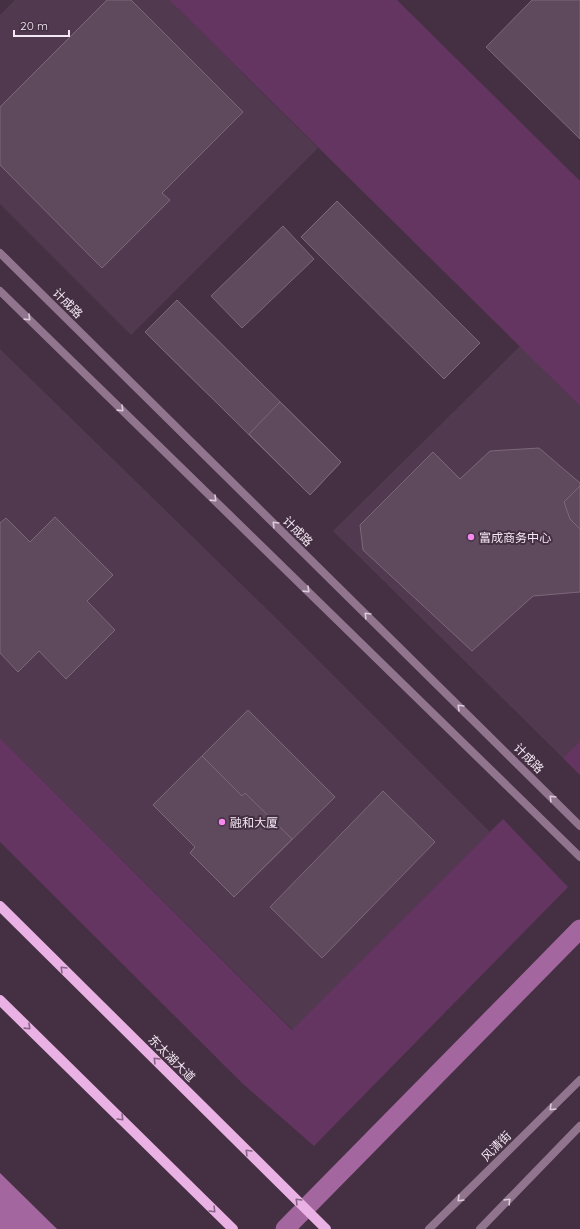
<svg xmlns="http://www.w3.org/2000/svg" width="580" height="1229" font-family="Quicksand,'Noto Sans SC',sans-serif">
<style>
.built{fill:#51394f}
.green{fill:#643561}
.water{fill:#a3669f}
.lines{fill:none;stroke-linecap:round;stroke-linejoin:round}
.canal{stroke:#a3669f;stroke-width:19}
.building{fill:#5f4a5d;stroke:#7d677b}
.tertiary{stroke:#91758e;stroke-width:8}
.primary{stroke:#e9b1e4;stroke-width:10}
.oneway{stroke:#dccbda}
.oneway2{stroke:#866483}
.poi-dot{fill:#f589ef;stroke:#443042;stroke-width:1.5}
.labels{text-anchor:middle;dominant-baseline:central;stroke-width:4;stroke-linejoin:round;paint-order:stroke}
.street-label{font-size:12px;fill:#f5e8f4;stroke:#443042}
.poi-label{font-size:12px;fill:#f5e8f4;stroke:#443042;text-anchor:start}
</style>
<rect width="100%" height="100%" fill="#443042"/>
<g class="built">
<path d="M15,0H169L318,148L131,335L0,204V15Z"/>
<path d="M520,346L580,406V741L563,758L333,531Z"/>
<path d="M0,349L277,619L490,832L293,1030L0,738Z"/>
</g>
<g class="green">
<path d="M169,0H397L580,181V406Z"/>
<path d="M0,738L292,1030L503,819L568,887L314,1146L242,1083L0,842Z"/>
<path d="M580,741V775L563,758Z"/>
</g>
<path class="water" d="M0,1173L57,1229H0Z"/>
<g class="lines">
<path class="canal" d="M285,1229L580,929"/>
</g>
<g class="building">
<path d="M107,0H131L243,112L162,193L170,200L102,268L0,165V107Z"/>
<path d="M532,0H580V139L486,47Z"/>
<path d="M337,201L480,343L444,379L301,237Z"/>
<path d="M283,226L314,259L242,328L211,296Z"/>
<path d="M177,300L245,368L214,400L145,332Z"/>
<path d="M177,300L341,462L310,495L145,332Z"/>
<path d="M280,402L341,462L310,495L249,434Z"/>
<path d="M539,448L580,483V592L533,596L472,651L363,550L360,525L433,452L460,479L490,451Z"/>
<path d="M580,486V529L570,519L564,502Z"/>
<path d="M55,517L113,575L87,601L115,630L66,679L39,651L18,672L0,653V523L6,518L30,542Z"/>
<path d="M248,710L335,797L234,897L190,853L195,847L153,805Z"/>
<path d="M202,756L242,796L245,793L292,839L234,897L190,853L195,847L153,805Z"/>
<path d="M383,791L435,842L322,958L270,907Z"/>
</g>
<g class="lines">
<g class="tertiary">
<path d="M0,253L580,826"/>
<path d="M0,291L580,857"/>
<path d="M429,1229L580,1080"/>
<path d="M480,1229L580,1126"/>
</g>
<g class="primary">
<path d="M0,906L326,1229"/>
<path d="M0,1000L233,1229"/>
</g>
</g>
<defs><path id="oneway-chevron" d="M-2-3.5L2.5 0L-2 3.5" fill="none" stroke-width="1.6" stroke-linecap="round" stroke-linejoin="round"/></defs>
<g class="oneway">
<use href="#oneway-chevron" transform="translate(28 318) rotate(44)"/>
<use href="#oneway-chevron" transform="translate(121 409) rotate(44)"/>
<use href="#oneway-chevron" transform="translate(214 499) rotate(44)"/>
<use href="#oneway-chevron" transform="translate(275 524) rotate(-135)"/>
<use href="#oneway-chevron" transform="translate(307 590) rotate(44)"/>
<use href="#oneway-chevron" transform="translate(367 615) rotate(-135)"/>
<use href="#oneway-chevron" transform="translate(460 707) rotate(-135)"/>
<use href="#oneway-chevron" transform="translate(552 798) rotate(-135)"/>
<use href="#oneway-chevron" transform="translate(552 1108) rotate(135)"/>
<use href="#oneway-chevron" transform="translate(460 1199) rotate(135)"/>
<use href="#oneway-chevron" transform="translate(508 1201) rotate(-46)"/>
</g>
<g class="oneway2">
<use href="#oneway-chevron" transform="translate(63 969) rotate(-135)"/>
<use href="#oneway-chevron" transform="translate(28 1027) rotate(44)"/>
<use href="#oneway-chevron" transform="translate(156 1060) rotate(-135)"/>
<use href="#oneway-chevron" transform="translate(121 1118) rotate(45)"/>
<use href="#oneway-chevron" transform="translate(248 1152) rotate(-135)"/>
<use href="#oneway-chevron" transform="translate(298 1201) rotate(-135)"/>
<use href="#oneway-chevron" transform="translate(213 1210) rotate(45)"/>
</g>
<g class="poi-dot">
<circle cx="471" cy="537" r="4"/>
<circle cx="222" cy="822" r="4"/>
</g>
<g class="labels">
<g class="street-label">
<text transform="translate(68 303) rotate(45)">计成路</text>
<text transform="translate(298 531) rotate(45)">计成路</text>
<text transform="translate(529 758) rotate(45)">计成路</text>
<text transform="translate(172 1058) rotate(45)">东太湖大道</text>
<text transform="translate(496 1146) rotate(-45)">风清街</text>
</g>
<g class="poi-label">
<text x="479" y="537">富成商务中心</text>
<text x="230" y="822">融和大厦</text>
</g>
</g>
<path d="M14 30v6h55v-6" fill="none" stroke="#f5e8f4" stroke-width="2"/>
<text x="20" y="30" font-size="12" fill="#f5e8f4" stroke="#443042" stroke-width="3" paint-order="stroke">20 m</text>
</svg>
